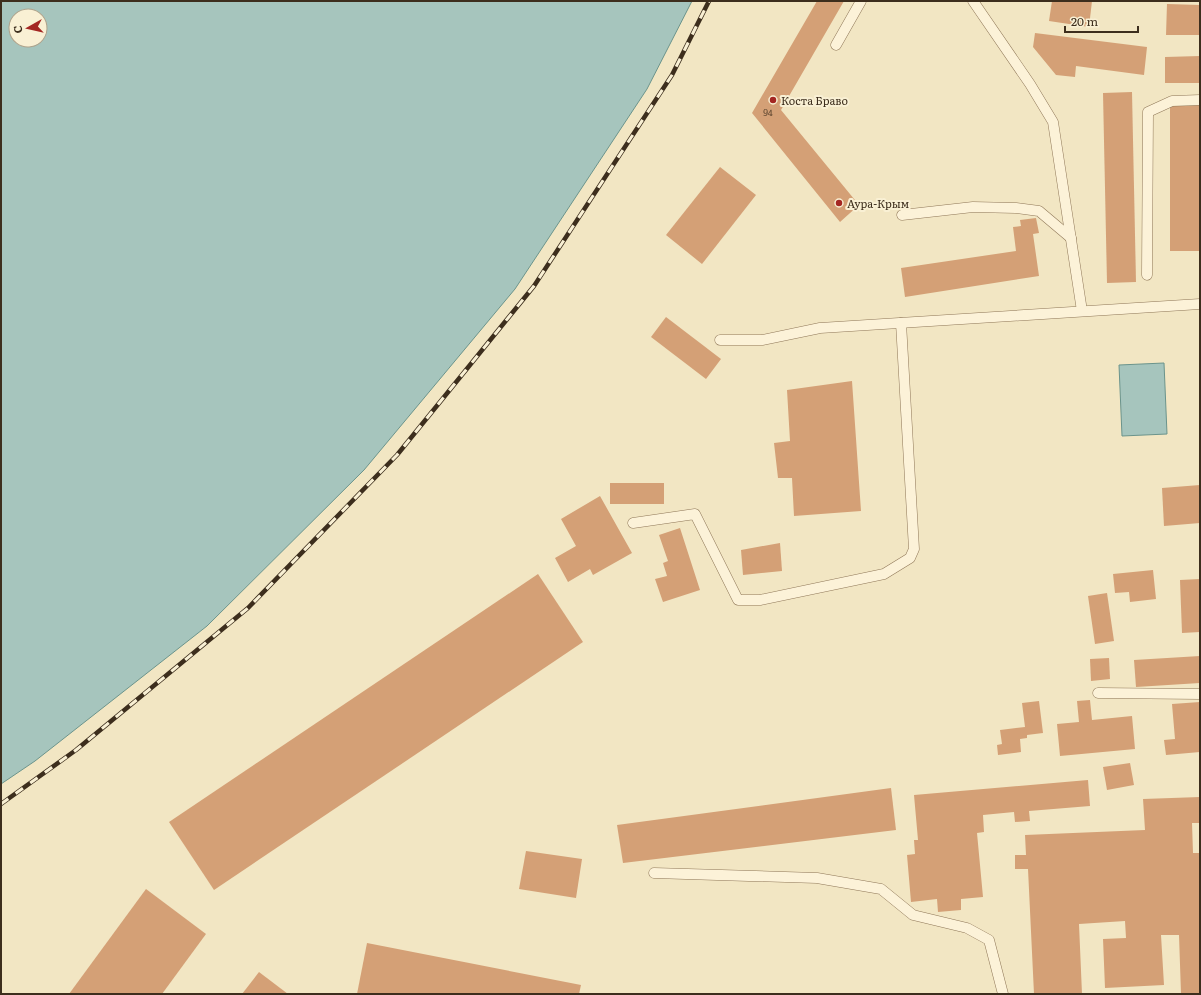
<svg xmlns="http://www.w3.org/2000/svg" width="1201" height="995" font-family="Literata,serif">
<style>
.water{fill:#a6c5bd;stroke:#6b948c;fill-rule:evenodd}
.building{fill:#d4a076}
.lines{fill:none;stroke-linecap:round;stroke-linejoin:round}
.service-casing{stroke:#8f7758;stroke-width:11}
.service{stroke:#fcf2d8;stroke-width:10}
.rail-casing{stroke:#3d2e1d;stroke-width:4.5}
.rail{stroke:#f9f0d4;stroke-width:3;stroke-dasharray:9;stroke-linecap:butt}
.poi-dot{fill:#a42622;stroke:#f9f0d4;stroke-width:1.5}
.labels{text-anchor:middle;dominant-baseline:central;stroke-width:4;stroke-linejoin:round;paint-order:stroke}
.number-label{font-size:9px;fill:#634a33}
.poi-label{font-size:11px;fill:#3d2e1d;stroke:#f9f0d4;text-anchor:start}
</style>
<rect width="100%" height="100%" fill="#f2e6c3"/>
<g class="water">
<path d="M1,1H692L647,89L515,289L364,470L207,626L35,761L1,784ZM16,16H40V40H16Z"/>
<path d="M1164,363L1167,434L1122,436L1119,365Z"/>
</g>
<g class="building">
<path d="M817,1H844L781,110L859,205L840,222L752,113Z"/>
<path d="M1052,1H1092L1089,27L1049,21Z"/>
<path d="M1167,4L1200,5V35H1166Z"/>
<path d="M1035,33L1147,47L1144,75L1076,66L1075,77L1056,75L1033,47Z"/>
<path d="M1200,56V83H1165V57Z"/>
<path d="M1132,92L1136,282L1107,283L1103,93Z"/>
<path d="M1170,104L1200,105V251H1170Z"/>
<path d="M720,167L756,195L702,264L666,235Z"/>
<path d="M1036,218L1039,233L1033,234L1039,276L905,297L901,268L1016,251L1013,227L1021,226L1020,220Z"/>
<path d="M666,317L721,359L706,379L651,337Z"/>
<path d="M852,381L861,511L794,516L792,478H778L774,443L790,441L787,390Z"/>
<rect x="610" y="483" width="54" height="21"/>
<path d="M1200,485V523L1164,526L1162,488Z"/>
<path d="M600,496L632,553L593,575L590,569L568,582L555,558L576,546L561,519Z"/>
<path d="M680,528L700,590L663,602L655,579L667,576L663,563L668,561L659,535Z"/>
<path d="M780,543L782,571L743,575L741,550Z"/>
<path d="M1153,570L1156,599L1130,602L1129,592L1115,593L1113,574Z"/>
<path d="M538,574L583,642L214,890L169,822Z"/>
<path d="M1200,579V632L1182,633L1180,580Z"/>
<path d="M1107,593L1114,641L1095,644L1088,596Z"/>
<path d="M1200,656V683L1136,687L1134,660Z"/>
<path d="M1109,658L1110,679L1091,681L1090,659Z"/>
<path d="M1090,700L1092,720L1132,716L1135,749L1060,756L1057,724L1079,722L1077,701Z"/>
<path d="M1039,701L1043,733L1027,735V738L1020,739L1021,752L998,755L997,745L1002,744L1000,730L1025,727L1022,703Z"/>
<path d="M1200,702V752L1166,755L1164,740L1175,739L1172,704Z"/>
<path d="M1130,763L1134,785L1107,790L1103,767Z"/>
<path d="M1088,780L1090,806L1029,811L1030,821L1015,822L1014,812L983,815L984,832L977,833L983,897L961,899V910L938,912L937,899L911,902L907,855L915,854L914,840H918L914,795Z"/>
<path d="M891,788L896,830L623,863L617,825Z"/>
<path d="M1200,797V823H1192L1193,853H1200V994H1181L1179,935H1161L1164,985L1105,988L1103,939L1126,938L1125,921L1079,924L1082,994H1034L1028,869H1015V855H1026L1025,835L1145,830L1143,799Z"/>
<path d="M526,851L582,859L576,898L519,889Z"/>
<path d="M146,889L206,934L162,994H69Z"/>
<path d="M367,943L581,985L579,994H357Z"/>
<path d="M259,972L288,994H242Z"/>
</g>
<g class="lines">
<defs>
<g id="service">
<path d="M973,1L1030,84L1053,122L1082,311"/>
<path d="M836,45L861,1"/>
<path d="M902,215L973,207L1016,208L1039,211L1071,238"/>
<path d="M1147,275L1148,112L1172,101L1200,100"/>
<path d="M720,340H762L820,328L1200,304"/>
<path d="M633,523L695,514L738,600H760L884,574L910,558L914,549L901,323"/>
<path d="M1098,693L1200,694"/>
<path d="M654,873L817,878L881,889L913,915L967,928L989,940L1003,994"/>
</g>
</defs>
<use href="#service" class="service-casing"/>
<use href="#service" class="service"/>
<defs>
<path id="rail" d="M1,804L76,750L248,608L397,455L534,286L672,75L709,1"/>
</defs>
<use href="#rail" class="rail-casing"/>
<use href="#rail" class="rail"/>
</g>
<g class="poi-dot">
<circle cx="773" cy="100" r="4"/>
<circle cx="839" cy="203" r="4"/>
</g>
<g class="labels">
<g class="number-label">
<text x="768" y="112">94</text>
</g>
<g class="poi-label">
<text x="781" y="100">Коста Браво</text>
<text x="847" y="203">Аура-Крым</text>
</g>
</g>
<rect width="1201" height="995" fill="none" stroke="#3d2e1d" stroke-width="4"/>
<g transform="translate(28 28) rotate(262)"><circle r="19" fill="#f9f0d4" stroke="#aea28b"/>
<path d="M0-3L7 15L0 10L-7 15Z" fill="#a42622"/>
<text y="-6" font-size="11" font-weight="bold" text-anchor="middle" fill="#3d2e1d">С</text>
</g>
<path d="M1065 26v6h73v-6" fill="none" stroke="#3d2e1d" stroke-width="2"/>
<text x="1071" y="26" font-size="12" fill="#3d2e1d" stroke="#f9f0d4" stroke-width="3" paint-order="stroke">20 m</text>
</svg>
